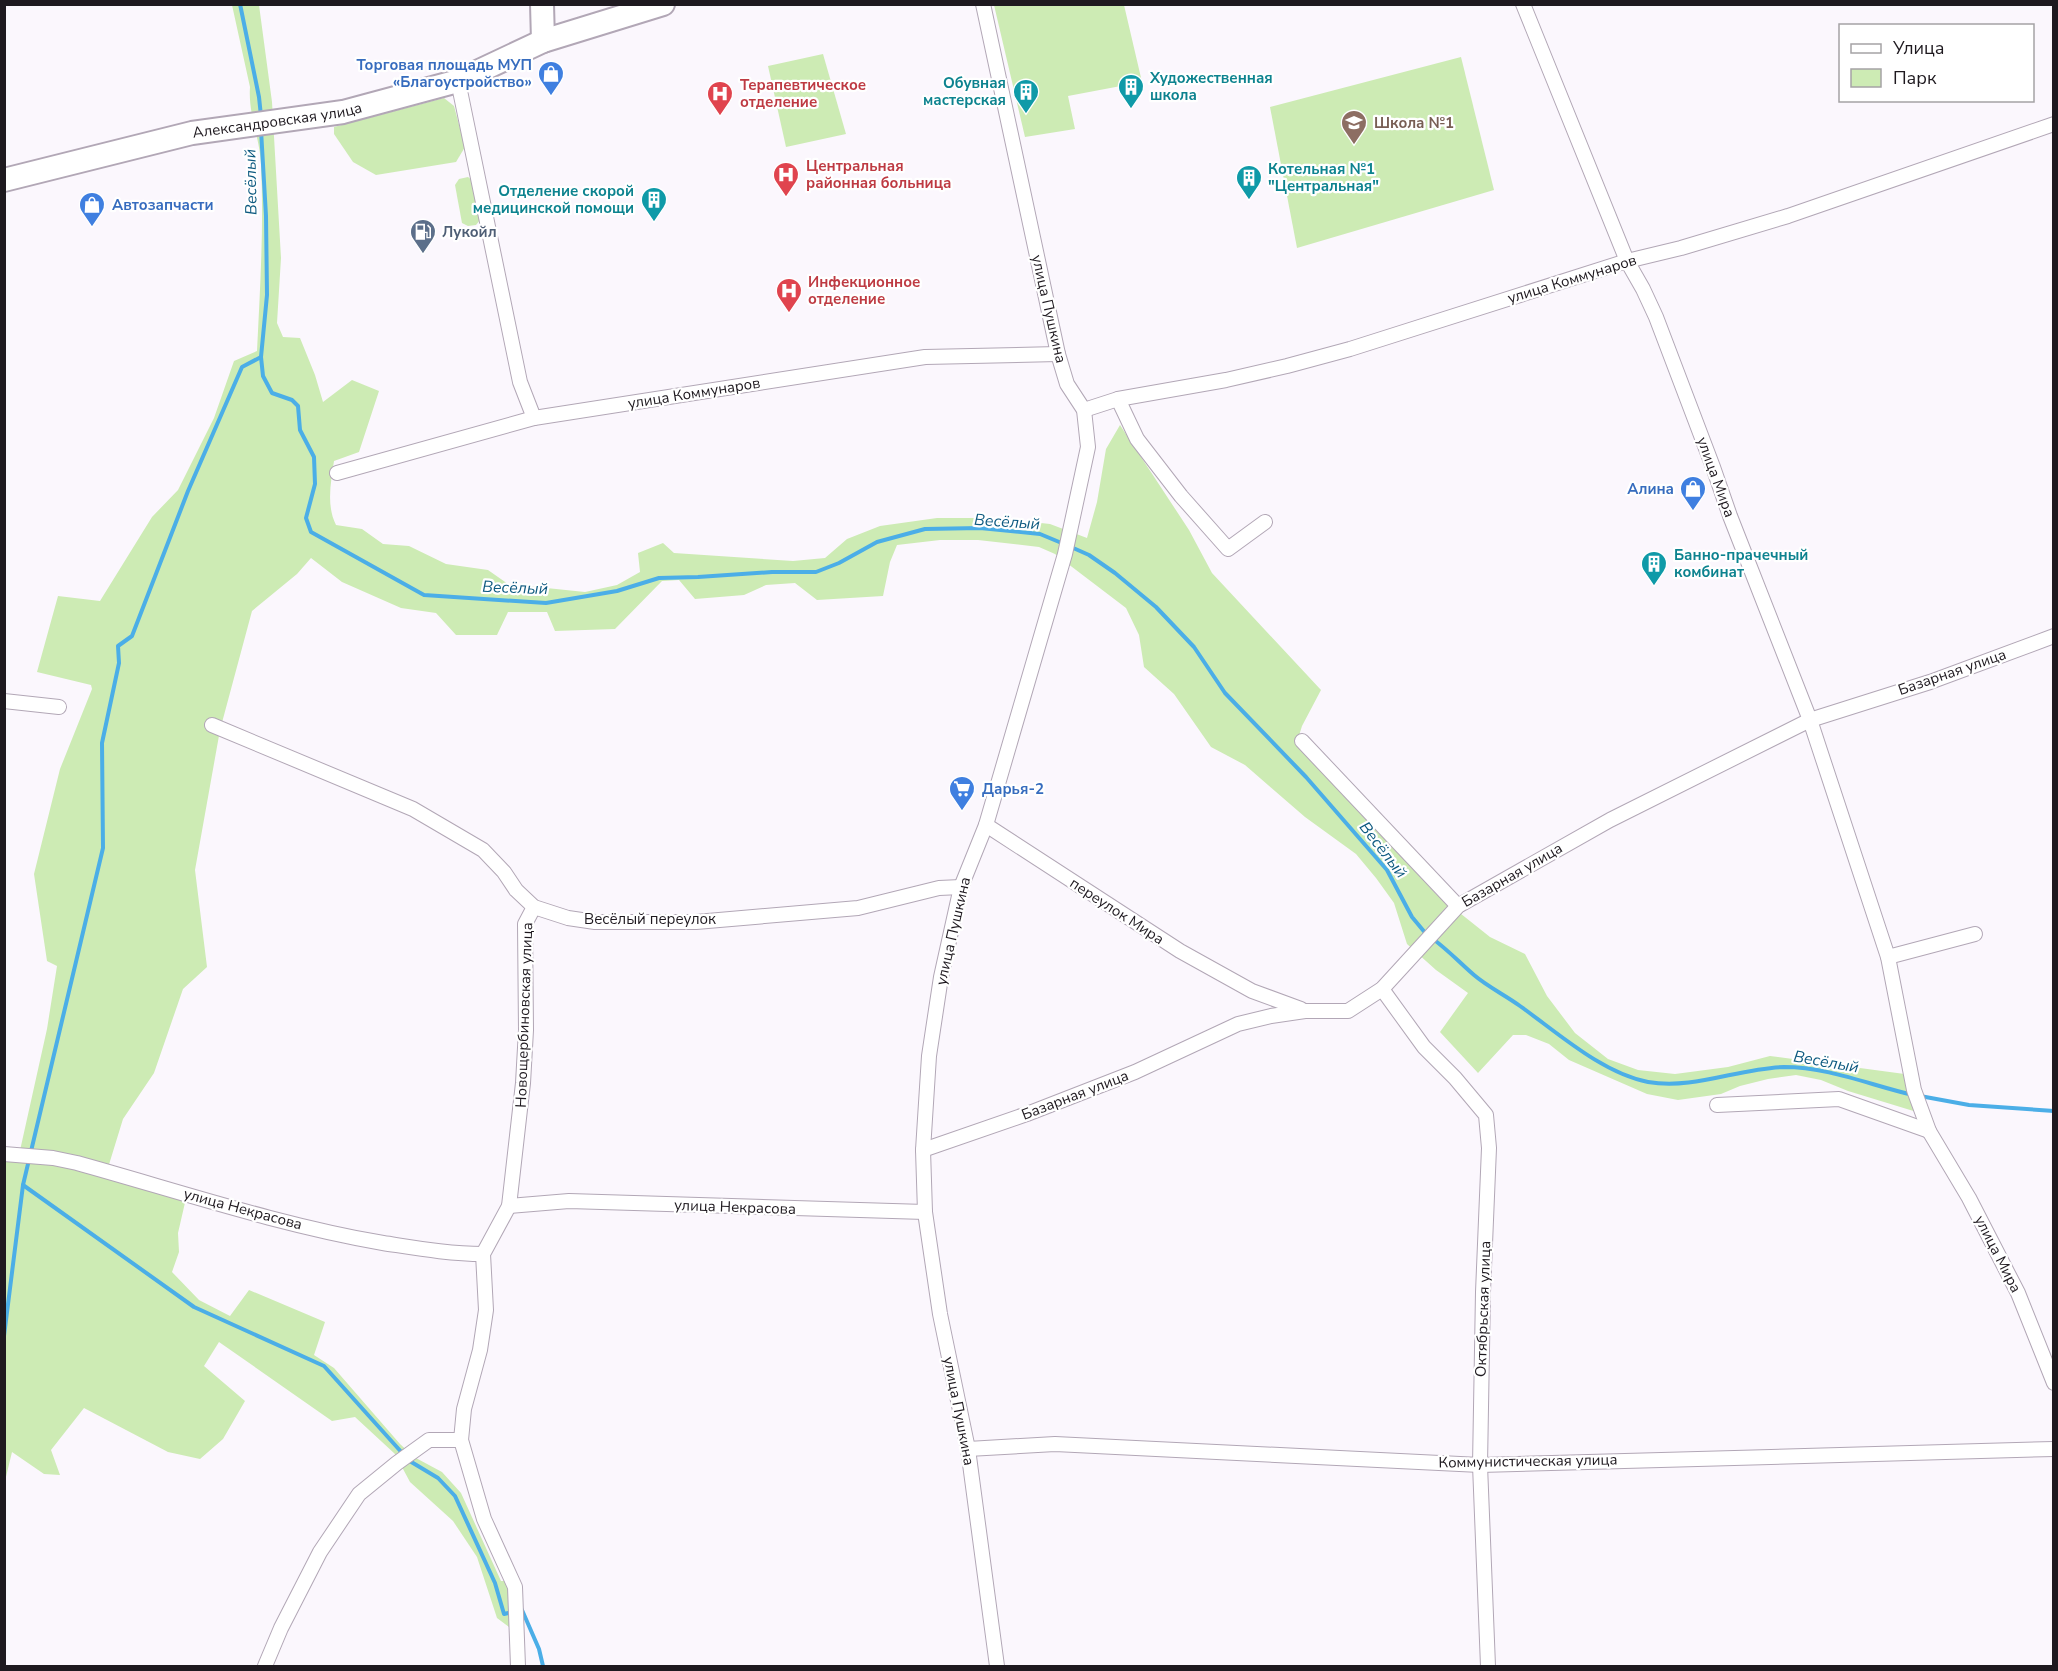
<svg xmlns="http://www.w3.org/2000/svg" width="2058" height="1671" font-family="'Nunito Sans',sans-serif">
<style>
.green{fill:#cdebb4}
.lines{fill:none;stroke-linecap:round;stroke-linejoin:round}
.stream{stroke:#4baee7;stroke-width:4}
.minor-casing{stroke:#b2a7b6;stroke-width:16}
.primary-casing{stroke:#b2a7b6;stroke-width:26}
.minor{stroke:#fff;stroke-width:14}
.primary{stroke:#fff;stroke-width:22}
.labels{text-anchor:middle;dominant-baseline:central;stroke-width:4.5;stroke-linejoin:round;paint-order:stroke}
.shop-label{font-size:15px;font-weight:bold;fill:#366cbe;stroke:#fff;text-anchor:end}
.culture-label{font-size:15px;font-weight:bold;fill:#0d838f;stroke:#fff;text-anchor:start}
.health-label{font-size:15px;font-weight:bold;fill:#be3a42;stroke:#fff;text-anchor:start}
.street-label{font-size:15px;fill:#1e191f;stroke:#fff}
.education-label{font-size:15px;font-weight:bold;fill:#785e54;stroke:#fff;text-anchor:start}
.service-label{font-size:15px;font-weight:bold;fill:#4e5e75;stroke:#fff;text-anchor:start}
.water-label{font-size:16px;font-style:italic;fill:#0e5a80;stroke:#fff}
</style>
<rect width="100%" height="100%" fill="#fbf7fd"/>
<g class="green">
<path d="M232,5H259L272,102L281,258L277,323L283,337L300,338L315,375L323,402L352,380L379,391L359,452L334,461C331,482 326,505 336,525L362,529L383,544L409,546L446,564L488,570L508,584L585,592L617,585L640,572L638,553L663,543L674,553L793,561L825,558L847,539L880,526L937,518H997L1050,524L1087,538L1097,502L1106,449L1120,425L1189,530L1212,573L1321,690L1302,726L1297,742L1436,894L1490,937L1525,954L1547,996L1575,1033L1608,1059L1638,1070L1675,1074L1728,1067L1770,1056L1912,1075L1920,1113L1848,1091L1821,1080L1796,1075L1768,1079L1740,1086L1721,1094L1678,1100L1647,1094L1569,1060L1549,1044L1526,1035H1513L1478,1073L1440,1032L1468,993L1436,970L1407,944L1394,903L1376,878L1356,854L1305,817L1245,765L1211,747L1174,694L1144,667L1139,635L1126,608L1055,554L1039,547L978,540H940L897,545L890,562L883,596L817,600L795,583L766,585L744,595L695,599L679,580L662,581L615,629L555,631L547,612H508L497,635H456L436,613L401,608L342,582L311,558L297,574L252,611L220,730L195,870L207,967L183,989L154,1073L123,1119L107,1171L187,1194L178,1233L179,1252L172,1272L199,1300L230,1316L249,1290L325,1322L314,1355L334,1368L400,1444L414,1457L442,1472L461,1493L501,1581H507L517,1633L497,1618L477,1557L453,1521L410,1482L395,1454L355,1417L332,1421L219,1342L204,1366L245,1401L223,1439L200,1459L168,1452L84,1408L51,1450L60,1475L44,1474L12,1452L5,1481V1154L19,1155L47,1029L57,966L47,961L34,874L60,769L92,689L91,685L37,672L58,596L100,601L152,517L178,490L214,418L234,361L257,351C260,289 264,227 261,165C260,138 248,114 250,87Z"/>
<path d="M994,5H1124L1142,82L1068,96L1075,129L1025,137Z"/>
<path d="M823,54L846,134L786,147L768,66Z"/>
<path d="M1461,57L1494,190L1297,248L1270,107Z"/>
<path d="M444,98L454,106L465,147L456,162L376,175L353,162L334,134V127Z"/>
<path d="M468,177L473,181L480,220L476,225L468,226L462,223L455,185L459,179Z"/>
</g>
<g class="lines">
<g class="stream">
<path d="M240,4L259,97L261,116"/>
<path d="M261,130L266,216L267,295L261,357L263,376L272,393L292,400L298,406L300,430L314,457L315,484L306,518L311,532L424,595L546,603L617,591L659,578L698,577L772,572H816L839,563L877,542L925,529L980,528L1040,534L1064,544"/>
<path d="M1071,547L1089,555L1115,573L1156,607L1194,647L1225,693L1306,777L1387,870L1412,917L1427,935"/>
<path d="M1433,939C1448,950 1460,963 1474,975C1488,987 1505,995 1520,1006C1558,1033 1602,1073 1648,1082C1694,1090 1739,1068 1784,1067C1828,1067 1870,1085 1913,1095"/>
<path d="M1920,1096L1969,1105L2054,1111"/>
<path d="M23,1185L194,1307L324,1366L404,1455"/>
<path d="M4,1336L23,1185L103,848L102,743L119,663L118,646L132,636L188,491L242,367L261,357"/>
<path d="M408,1460L438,1478L455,1496L495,1583L504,1614L513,1612"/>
<path d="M520,1610H522L539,1649L543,1666"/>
</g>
<defs>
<g id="minor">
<path d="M983,4L1058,354L1067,384L1084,410L1088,447L1065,554L986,825L961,887L941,977L929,1056L923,1150L925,1212L940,1314L968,1449L997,1666"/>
<path d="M1523,4L1627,261L1643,289L1656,317L1713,467L1730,516L1810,720L1888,957L1914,1090L1929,1131L1969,1198L2018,1293L2054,1383"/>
<path d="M458,81L520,382L534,418"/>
<path d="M1118,399L1137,439L1181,496L1228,549L1265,522"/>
<path d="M1084,410L1118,399L1226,380L1287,366L1350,349L1627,261L1681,248L1788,216L2054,124"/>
<path d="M337,473L534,418L925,357L1058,354"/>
<path d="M4,701L59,707"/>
<path d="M212,725L413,809L483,850L504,872L516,890L534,907L568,918L595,922H696L858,908L939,888L961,887"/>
<path d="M1302,741L1458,906"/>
<path d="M986,825L1180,951L1252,991L1301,1009"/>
<path d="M1888,957L1975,934"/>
<path d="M1382,989L1424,1047L1455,1078L1486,1115L1489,1148L1483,1292L1480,1465L1488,1666"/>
<path d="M1717,1105L1839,1099L1929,1131"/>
<path d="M923,1150L1027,1114L1135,1072L1238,1024L1271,1016L1305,1011H1348L1382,989L1458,906L1610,820L1810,720L1930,682L2054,636"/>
<path d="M4,1154L53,1158L77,1163C178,1191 279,1225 383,1243C416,1248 449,1254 483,1254"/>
<path d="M509,1206L569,1201L925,1212"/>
<path d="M968,1449L1055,1444L1480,1465L2054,1449"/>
<path d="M265,1666L281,1628L320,1552L359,1494L397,1463L429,1440H461"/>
<path d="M518,1666L515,1587L484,1519L461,1440L464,1409L480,1350L486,1310L483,1254L509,1206L523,1083L526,1030L525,924L534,907"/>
</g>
<g id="primary">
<path d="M542,4L543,41"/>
<path id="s1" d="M4,180L192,133L343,112L458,81L543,41L663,4"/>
</g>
</defs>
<use href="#minor" class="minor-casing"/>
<use href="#primary" class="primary-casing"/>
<use href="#minor" class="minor"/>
<use href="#primary" class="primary"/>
</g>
<defs>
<symbol id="shop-pin" viewBox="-11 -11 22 30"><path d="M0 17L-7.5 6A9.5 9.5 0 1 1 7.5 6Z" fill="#3f7fe0" stroke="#fff"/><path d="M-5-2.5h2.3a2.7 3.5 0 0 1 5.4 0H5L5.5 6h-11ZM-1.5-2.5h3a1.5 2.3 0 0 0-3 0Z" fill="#fff"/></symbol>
<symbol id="building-pin" viewBox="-11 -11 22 30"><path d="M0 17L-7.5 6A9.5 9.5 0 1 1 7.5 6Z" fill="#0f9aa8" stroke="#fff"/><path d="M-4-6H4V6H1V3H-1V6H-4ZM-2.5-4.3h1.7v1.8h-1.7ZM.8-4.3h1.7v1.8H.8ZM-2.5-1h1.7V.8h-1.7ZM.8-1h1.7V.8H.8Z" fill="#fff"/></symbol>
<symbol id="hospital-pin" viewBox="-11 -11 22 30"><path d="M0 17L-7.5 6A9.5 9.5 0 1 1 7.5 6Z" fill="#e0444e" stroke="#fff"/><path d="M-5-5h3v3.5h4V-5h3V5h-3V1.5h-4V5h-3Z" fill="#fff"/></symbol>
<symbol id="school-pin" viewBox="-11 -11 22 30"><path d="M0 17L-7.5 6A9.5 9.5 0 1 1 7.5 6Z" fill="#8d6e63" stroke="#fff"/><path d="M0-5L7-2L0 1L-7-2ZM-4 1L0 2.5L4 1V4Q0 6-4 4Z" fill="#fff"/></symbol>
<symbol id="fuel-pin" viewBox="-11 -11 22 30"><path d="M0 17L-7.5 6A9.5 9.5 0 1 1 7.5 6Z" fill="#5c6f8a" stroke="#fff"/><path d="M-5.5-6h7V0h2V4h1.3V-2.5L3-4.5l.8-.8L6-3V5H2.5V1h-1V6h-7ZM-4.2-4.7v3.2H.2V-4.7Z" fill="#fff"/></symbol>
<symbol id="supermarket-pin" viewBox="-11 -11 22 30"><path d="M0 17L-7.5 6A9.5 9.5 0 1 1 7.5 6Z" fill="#3f7fe0" stroke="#fff"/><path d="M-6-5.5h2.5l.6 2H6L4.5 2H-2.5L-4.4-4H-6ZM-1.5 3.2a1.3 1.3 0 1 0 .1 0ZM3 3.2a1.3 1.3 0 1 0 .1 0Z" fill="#fff"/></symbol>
</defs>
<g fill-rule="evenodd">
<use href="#shop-pin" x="536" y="59" width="30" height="40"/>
<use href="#building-pin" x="1116" y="72" width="30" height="40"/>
<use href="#building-pin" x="1011" y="77" width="30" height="40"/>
<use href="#hospital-pin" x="705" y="79" width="30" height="40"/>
<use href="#school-pin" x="1339" y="108" width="30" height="40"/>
<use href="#hospital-pin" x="771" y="160" width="30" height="40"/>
<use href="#building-pin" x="1234" y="163" width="30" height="40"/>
<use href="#building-pin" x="639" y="185" width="30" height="40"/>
<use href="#shop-pin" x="77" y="190" width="30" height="40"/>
<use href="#fuel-pin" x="408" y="217" width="30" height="40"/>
<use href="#hospital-pin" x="774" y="276" width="30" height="40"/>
<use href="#shop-pin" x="1678" y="474" width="30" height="40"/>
<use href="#building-pin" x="1639" y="549" width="30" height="40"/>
<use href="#supermarket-pin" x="947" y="774" width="30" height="40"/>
</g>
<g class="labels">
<g class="shop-label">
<text x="532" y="65">Торговая площадь МУП<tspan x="532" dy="17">«Благоустройство»</tspan></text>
<text x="112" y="205" text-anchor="start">Автозапчасти</text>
<text x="1674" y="489">Алина</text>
<text x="982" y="789" text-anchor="start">Дарья-2</text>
</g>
<g class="culture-label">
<text x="1150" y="78">Художественная<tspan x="1150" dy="17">школа</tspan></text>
<text x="1006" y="83" text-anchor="end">Обувная<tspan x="1006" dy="17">мастерская</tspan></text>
<text x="1268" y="169">Котельная №1<tspan x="1268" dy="17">"Центральная"</tspan></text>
<text x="634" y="191" text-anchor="end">Отделение скорой<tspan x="634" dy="17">медицинской помощи</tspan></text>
<text x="1674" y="555">Банно-прачечный<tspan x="1674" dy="17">комбинат</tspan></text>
</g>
<g class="health-label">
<text x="740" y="85">Терапевтическое<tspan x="740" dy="17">отделение</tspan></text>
<text x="806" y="166">Центральная<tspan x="806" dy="17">районная больница</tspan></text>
<text x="808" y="282">Инфекционное<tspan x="808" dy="17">отделение</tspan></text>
</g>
<g class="street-label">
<text stroke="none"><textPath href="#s1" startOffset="280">Александровская улица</textPath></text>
<text transform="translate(1572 279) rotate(-17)">улица Коммунаров</text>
<text transform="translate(1049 309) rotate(77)">улица Пушкина</text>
<text transform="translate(694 393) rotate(-9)">улица Коммунаров</text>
<text transform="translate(1716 477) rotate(70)">улица Мира</text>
<text transform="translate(1952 672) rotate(-19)">Базарная улица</text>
<text transform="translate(1512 875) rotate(-30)">Базарная улица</text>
<text transform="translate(1117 911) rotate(33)">переулок Мира</text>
<text x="650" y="919">Весёлый переулок</text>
<text transform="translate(953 931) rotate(-77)">улица Пушкина</text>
<text transform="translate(524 1015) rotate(-88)">Новощербиновская улица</text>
<text transform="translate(1075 1095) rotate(-21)">Базарная улица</text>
<text transform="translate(735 1207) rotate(2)">улица Некрасова</text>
<text transform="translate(243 1209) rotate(15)">улица Некрасова</text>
<text transform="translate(1998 1254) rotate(63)">улица Мира</text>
<text transform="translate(1483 1309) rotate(-88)">Октябрьская улица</text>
<text transform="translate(959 1411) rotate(79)">улица Пушкина</text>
<text transform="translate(1528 1461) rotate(-1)">Коммунистическая улица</text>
</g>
<g class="education-label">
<text x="1374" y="123">Школа №1</text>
</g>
<g class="service-label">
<text x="442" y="232">Лукойл</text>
</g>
<g class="water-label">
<text transform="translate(251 182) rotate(-91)">Весёлый</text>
<text transform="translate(1007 522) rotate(4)">Весёлый</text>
<text transform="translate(515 588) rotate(2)">Весёлый</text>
<text transform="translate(1383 850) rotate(52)">Весёлый</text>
<text transform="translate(1826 1062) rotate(10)">Весёлый</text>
</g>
</g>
<rect width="2058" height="1671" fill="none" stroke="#1e191f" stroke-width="12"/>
<rect x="1839" y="24" width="195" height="78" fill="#ffffff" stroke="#a5a3a5" stroke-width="1.5"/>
<rect x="1851" y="44" width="30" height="9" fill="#ffffff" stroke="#a5a3a5" stroke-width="1.5"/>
<text x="1893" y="54" font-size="18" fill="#1e191f">Улица</text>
<rect x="1851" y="69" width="30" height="18" fill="#cdebb4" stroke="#a5a3a5" stroke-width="1.5"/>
<text x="1893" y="84" font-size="18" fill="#1e191f">Парк</text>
</svg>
